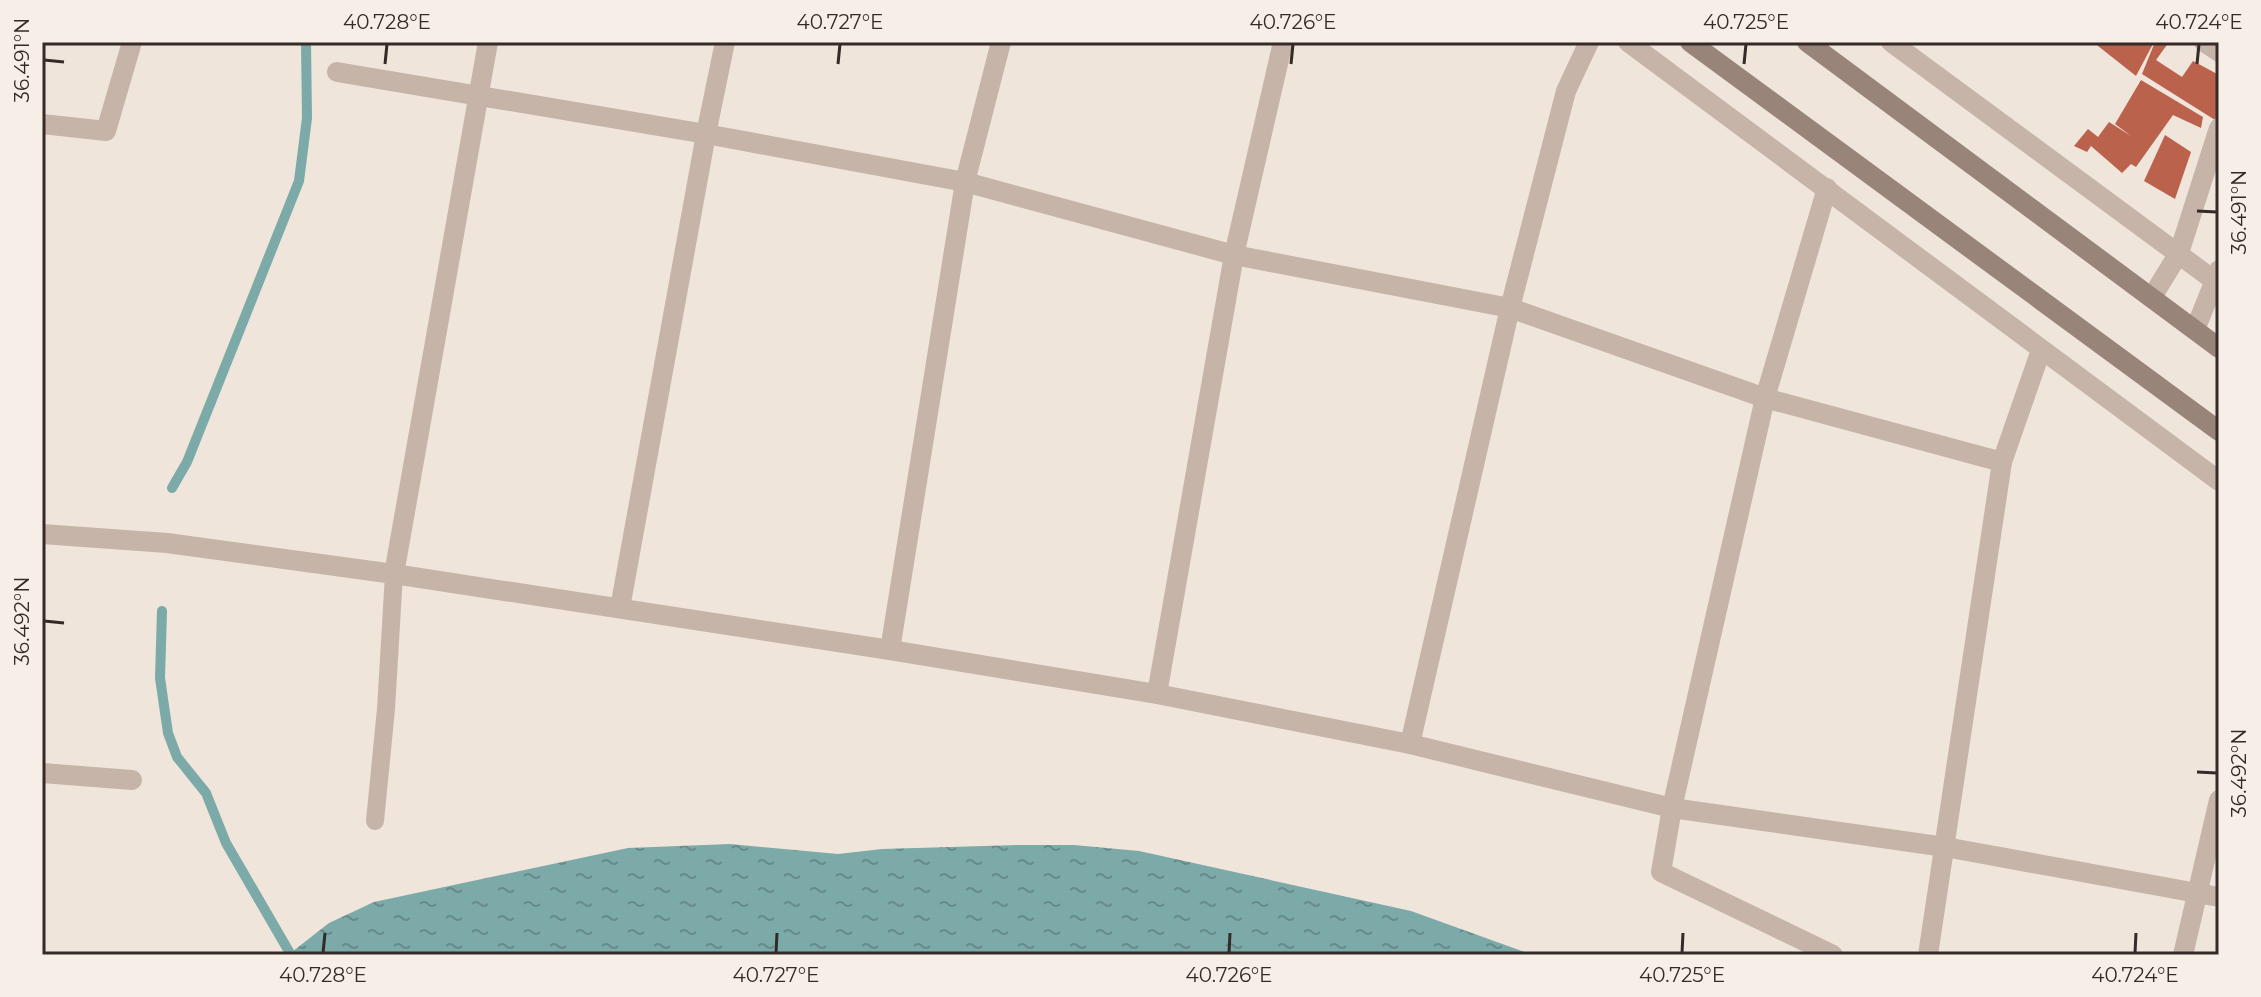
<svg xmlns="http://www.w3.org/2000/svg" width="2261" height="997" font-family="Montserrat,sans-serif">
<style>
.water{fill:url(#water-ripples)}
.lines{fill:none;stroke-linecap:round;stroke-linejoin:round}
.stream{stroke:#7caaa9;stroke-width:10}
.building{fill:#bb624d}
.service{stroke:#c6b4a8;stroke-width:18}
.minor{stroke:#c6b4a8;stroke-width:20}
.secondary{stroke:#99847a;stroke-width:20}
.ticks{fill:none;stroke:#342b28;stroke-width:3}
.neatline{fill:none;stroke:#342b28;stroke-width:3}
.ticks-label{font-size:20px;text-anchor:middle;fill:#342b28}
</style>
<defs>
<pattern id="water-ripples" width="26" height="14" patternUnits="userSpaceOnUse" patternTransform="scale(2)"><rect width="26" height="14" fill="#7caaa9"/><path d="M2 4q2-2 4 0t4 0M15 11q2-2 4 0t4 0" fill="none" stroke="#668b8a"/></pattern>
</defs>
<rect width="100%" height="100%" fill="#efe5db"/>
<path class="water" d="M730,844L838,854L882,849L1018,845H1074L1139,851L1411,911L1533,955H288L329,923L374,902L628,848Z"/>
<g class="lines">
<g class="stream">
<path d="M172,488L187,462L299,181L307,118L306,42"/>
<path d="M162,611L160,678L168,733L177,757L206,793L226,843L291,955"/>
</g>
</g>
<g class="building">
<path d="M2093,42H2154L2136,76Z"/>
<path d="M2155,42H2169L2156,60L2182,77L2193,61L2219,75V111L2215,120L2142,74Z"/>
<path d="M2141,80L2203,117L2201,128L2173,115L2136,167L2131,164L2122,173L2091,146L2087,152L2074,146L2088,129L2098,137L2109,122L2131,136L2115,124Z"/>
<path d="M2165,135L2191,152L2175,199L2144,181Z"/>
</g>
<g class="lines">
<path class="service" d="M375,821L386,709L394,574"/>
<g class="minor">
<path d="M1628,42L2219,481"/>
<path d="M1891,42L2219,284"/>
<path d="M2204,42L2219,52"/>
<path d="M337,72L706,134L965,182L1234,255L1510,308L1765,398L2002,462"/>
<path d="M42,124L106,131L132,42"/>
<path d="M1827,188L1765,398L1672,808L1661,872L1833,955"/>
<path d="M2152,297L2179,253L2219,128"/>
<path d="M2195,330L2219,270"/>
<path d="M42,534L167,543L394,574L890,650L1157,694L1410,744L1672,808L1945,847L2219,897"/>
<path d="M394,574L488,42"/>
<path d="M620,608L706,134L725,42"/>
<path d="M890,650L965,182L1001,42"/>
<path d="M1157,694L1234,255L1283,42"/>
<path d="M1410,744L1510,308L1566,91L1589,42"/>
<path d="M42,773L132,780"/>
<path d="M1928,955L2002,462L2041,350"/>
<path d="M2183,955L2219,800"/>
</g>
<g class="secondary">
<path d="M1690,42L2219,431"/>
<path d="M1807,42L2219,348"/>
</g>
</g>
<path class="ticks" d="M44,60L64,62M385,64L387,44M838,64L840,44M1291,64L1293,44M1744,64L1746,44M2197,64L2199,44M2197,211L2217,212M44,621L64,623M2197,772L2217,773M323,953L325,933M776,953L777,933M1229,953L1230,933M1682,953L1683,933M2135,953L2136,933"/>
<rect width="2261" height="997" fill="none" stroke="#f7efe7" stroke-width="88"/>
<rect x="44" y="44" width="2173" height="909" class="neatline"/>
<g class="ticks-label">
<text x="387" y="29">40.728°E</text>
<text x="840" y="29">40.727°E</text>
<text x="1293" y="29">40.726°E</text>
<text x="1746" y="29">40.725°E</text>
<text x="2199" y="29">40.724°E</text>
<text transform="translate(22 60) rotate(-90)" y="7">36.491°N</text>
<text transform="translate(2239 212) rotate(-90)" y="7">36.491°N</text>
<text transform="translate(22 621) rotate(-90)" y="7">36.492°N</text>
<text transform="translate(2239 773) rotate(-90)" y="7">36.492°N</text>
<text x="323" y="982">40.728°E</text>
<text x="776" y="982">40.727°E</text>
<text x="1229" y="982">40.726°E</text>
<text x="1682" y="982">40.725°E</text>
<text x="2135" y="982">40.724°E</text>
</g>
</svg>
